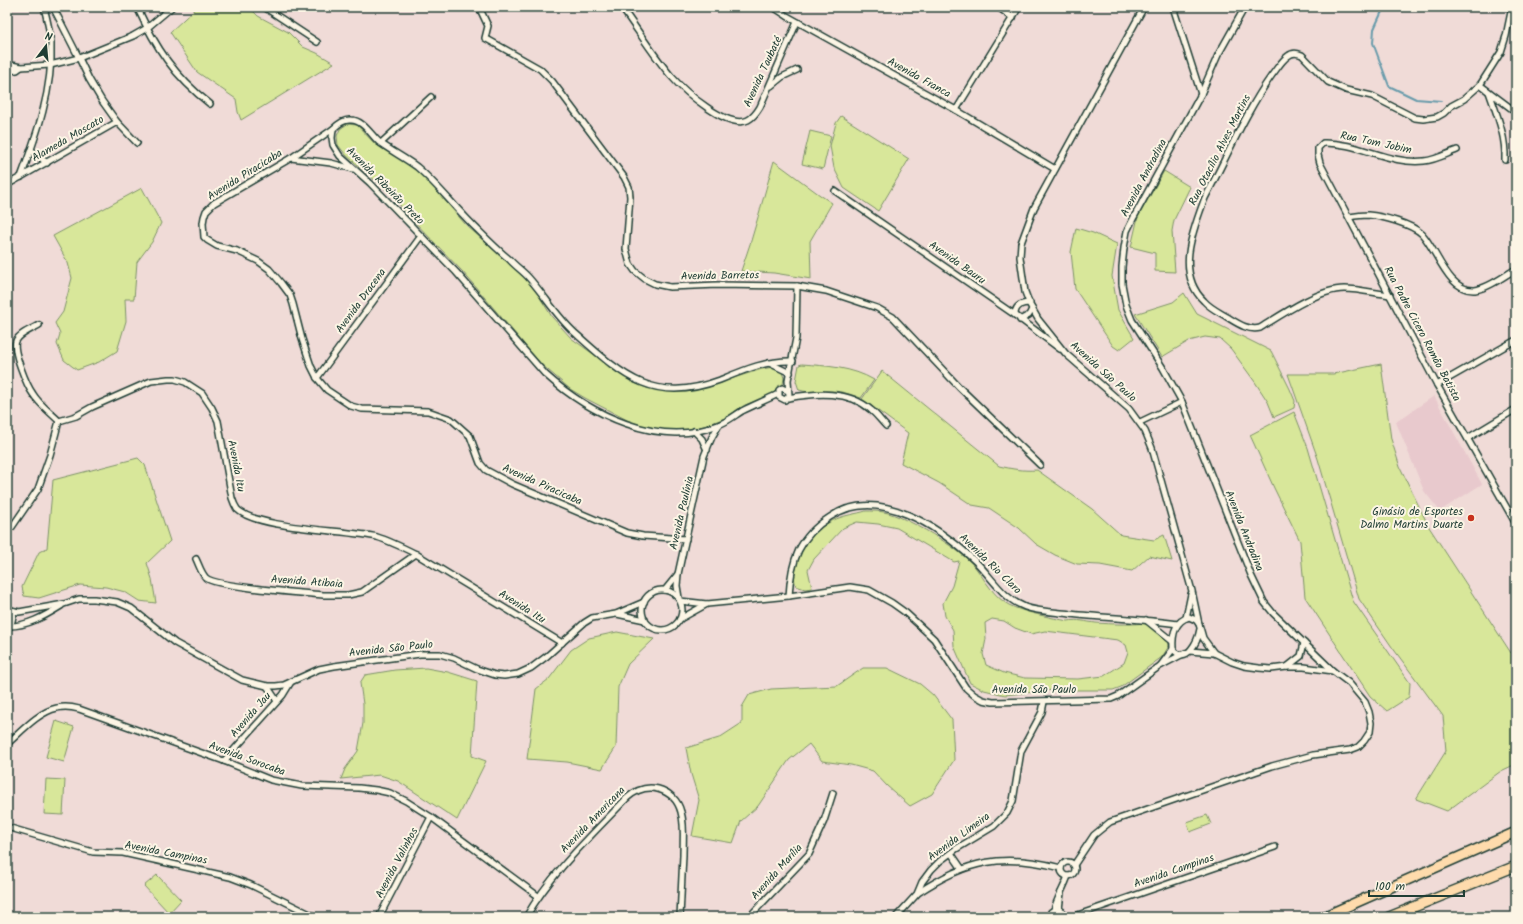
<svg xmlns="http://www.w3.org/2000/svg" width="1523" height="924" font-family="Kalam,sans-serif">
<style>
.built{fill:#e8c9cd}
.green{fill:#d8e79a;stroke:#7c9267;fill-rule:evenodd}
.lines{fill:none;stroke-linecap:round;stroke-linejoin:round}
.stream{stroke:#689bab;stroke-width:2}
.street-casing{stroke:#1f3d34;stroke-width:8}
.secondary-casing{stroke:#1f3d34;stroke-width:10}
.highway-casing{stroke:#1f3d34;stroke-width:12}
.street{stroke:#fcf5e5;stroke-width:5}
.secondary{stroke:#fcf5e5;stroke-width:7}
.highway{stroke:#fedbac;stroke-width:9}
.poi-dot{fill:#c8321e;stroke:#fcf5e5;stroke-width:1.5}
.labels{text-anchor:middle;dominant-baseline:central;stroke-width:4;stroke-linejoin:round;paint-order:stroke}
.street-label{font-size:11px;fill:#1f3d34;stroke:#fcf5e5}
.poi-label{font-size:11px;fill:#1f3d34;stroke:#fcf5e5;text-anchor:end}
</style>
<rect width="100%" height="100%" fill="#f0dbd7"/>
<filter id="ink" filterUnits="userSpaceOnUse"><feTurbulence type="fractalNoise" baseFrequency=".025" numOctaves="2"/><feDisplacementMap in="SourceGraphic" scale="8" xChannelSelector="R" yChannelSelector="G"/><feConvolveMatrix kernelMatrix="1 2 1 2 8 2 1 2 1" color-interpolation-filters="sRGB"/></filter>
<g filter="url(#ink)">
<path class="built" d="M1434,396L1482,484L1440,511L1424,491L1396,422Z"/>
<g class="green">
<path d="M197,7H249L258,16L288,32L303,47L317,53L334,63L241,120L238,112L236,99L197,72L170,32Z"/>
<path d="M841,116L909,159L878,211L844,188L834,168L830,146L836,123Z"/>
<path d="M347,124L357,125L375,144L413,167L434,188L466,225L525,278L539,296L552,317L571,338L632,382L647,388L682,390L705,387L762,369L773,367L782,372L784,378L783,384L777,390L767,397L745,405L725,418L704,426L687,430H662L633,423L585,398L570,389L541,364L462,271L407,214L392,195L346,155L338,145L337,136L340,129Z"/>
<path d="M810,131L831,136L823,169L802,164Z"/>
<path d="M774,161L820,195L832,203L810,241L811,279L774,273L741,271C754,235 763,198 774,161Z"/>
<path d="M1164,171L1190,187L1174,220L1172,231L1175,272L1155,271V253L1131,247L1138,217Z"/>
<path d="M142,188L161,223L152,242L137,262L134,299H125L126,321L117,351L99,362L77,370L64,360L57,344L60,334L55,323L63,312L72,278L68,263L53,236Z"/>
<path d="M1076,228L1093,233L1117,244L1112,276L1118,310L1134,338L1119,350L1113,346L1075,289L1071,252Z"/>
<path d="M1184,293L1197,314L1271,351L1290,389L1295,401L1294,408L1274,417L1268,402L1255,382L1231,349L1220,339L1205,337L1189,341L1162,357L1135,314L1173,302Z"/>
<path d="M802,364C827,366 852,367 874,380L861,398C852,395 842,391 832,391C820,390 812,394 799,390L796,381L799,365Z"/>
<path d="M1381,364L1391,439L1400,467L1429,527L1511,653H1516V764L1501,771L1447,811L1416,799L1446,751L1443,716L1392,647L1359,599L1318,459L1288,374H1333Z"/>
<path d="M882,371L999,466C1012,469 1023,471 1037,470L1092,509L1121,535L1154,540L1164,535L1172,561L1149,556L1132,571L1100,565L1077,564L1055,555L1036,544L1019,528L989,508L972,505L939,483L901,463L908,433L862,399Z"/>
<path d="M1294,412L1308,448L1353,601L1410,683L1409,697L1387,711L1370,696L1305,597L1300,541L1274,488L1250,435Z"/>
<path d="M138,458L145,465L170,541L147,563L152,579L156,603L139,601L125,592L106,587L80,585L39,598L24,596L22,587L39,552L47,548L53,480Z"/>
<path d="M866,511C872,511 878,511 884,512C906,516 961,549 975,567C985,580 994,597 1009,605C1022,612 1053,618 1068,621C1078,619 1086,622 1096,623C1113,624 1129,625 1146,623L1168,638L1169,646L1162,657L1121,687L1113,690H1053L1005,695L984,690L970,683L954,646L953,630L945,616L943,603L952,586L959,561L954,562L897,528L878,524L857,522L843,528L814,559L808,570L812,588L805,589L796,586C793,579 795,572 797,565C801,545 817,527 836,519C845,515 856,514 866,511ZM992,619L1004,621L1015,628L1031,634L1045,631L1118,640L1126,645L1128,652L1124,663L1104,676L1078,679L1025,678L1004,673L986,665L983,654L986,639L985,623Z"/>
<path d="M617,632L654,639L628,664L618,687L616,747L602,769L567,762L527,759L536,689L549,679L571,650L589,638Z"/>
<path d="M426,668L448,672L477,681L472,756L486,761L457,820L398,781L380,775L341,779L345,769L358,751L363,723V704L360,683L365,675L395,670Z"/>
<path d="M863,668H887L920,684L933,695L952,720L954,760L932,794L910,806L887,786L873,771L851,765L822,761L809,744L789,760L758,806L741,821L733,843L692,836L699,800L691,774L686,748L719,738L742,723V707L749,695L771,689L837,686Z"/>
<path d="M56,721L74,727L64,762L46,757Z"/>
<path d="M46,779L65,780L63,815L44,814Z"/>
<path d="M1207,815L1211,824L1190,832L1187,822Z"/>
<path d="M157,875L181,900L169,913L144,886Z"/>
</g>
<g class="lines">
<path class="stream" d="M1384,7L1374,29L1373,43L1389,86L1416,99L1441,101"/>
<defs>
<g id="street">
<path d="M53,7L79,58L89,79L102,101L117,122L137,143"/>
<path d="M137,7C156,48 174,76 210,104"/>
<path d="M264,7L317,42"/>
<path d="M479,7L488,26L485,38L540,69L552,81L624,177L629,187L630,197L626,249L630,264L635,271L645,279L655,284L670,287L718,285L797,286L826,291L877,308L893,317L959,387L1040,465"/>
<path d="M621,7C638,30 653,55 671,76C684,91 728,130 748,120C754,117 757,112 760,107L797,22"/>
<path d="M773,7L787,16L956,110L1055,169"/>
<path d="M998,7L1013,18"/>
<path d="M1144,7L1034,208L1021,243L1020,257L1025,292L1030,305L1038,319L1066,354L1129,409L1145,431L1152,448L1192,591L1199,624"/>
<path d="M1173,7L1201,94"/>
<path d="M7,64L21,67"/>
<path d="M7,71L17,70L21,67L50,65L79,58L133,36L147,28L172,7"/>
<path d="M1480,85L1501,52L1506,36L1512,7"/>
<path d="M771,86L782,77L797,70"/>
<path d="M1489,92C1497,115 1506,136 1505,160"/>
<path d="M956,110L1019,7"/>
<path d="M333,129L291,158L214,203L206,211L204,217L203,223L204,237L207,240L217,246L237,251L258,261L269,269L281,283L290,295L293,304L302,339L311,366L317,378L327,390L351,406L362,409L428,411L451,419L470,436L480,463L486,470L512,484L627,533L643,536L686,539"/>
<path d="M381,143L431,97"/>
<path d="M31,150L47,163"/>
<path d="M1457,150C1446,154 1436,160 1424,161C1390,165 1358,142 1323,143L1318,148V155L1320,163L1437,385L1516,524"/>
<path d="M291,158L331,163L353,169"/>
<path d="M21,177C37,134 53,90 51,43C50,31 47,19 44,7"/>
<path d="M7,184L12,182L117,122"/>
<path d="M835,191L1015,315L1060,349"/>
<path d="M1349,217C1355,216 1361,215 1368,215C1382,216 1412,224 1422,234C1437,250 1448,292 1475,290C1489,288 1504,276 1516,269"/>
<path d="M1390,295C1374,293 1359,289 1344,289C1319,289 1281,315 1260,328C1248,331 1237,323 1227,317C1219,312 1210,308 1204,301C1175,273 1193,230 1205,198C1227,157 1245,113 1272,75C1277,69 1281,61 1288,56C1293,52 1297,53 1302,55L1328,82L1346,90L1372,96L1415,118L1423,119L1437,117L1444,113L1451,106L1464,99L1480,85L1516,112"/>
<path d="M1015,315C1015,306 1021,303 1030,303"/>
<path d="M1020,320L1029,315L1032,309"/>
<path d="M39,325C32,329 19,334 16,341C12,350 27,386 33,394C39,404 51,413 59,421"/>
<path d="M769,363L790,373"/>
<path d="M317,378L421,236"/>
<path d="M1437,385L1516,340"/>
<path d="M788,391L782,388L779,390V397L785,400L789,396L788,380L796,338L797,286"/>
<path d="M778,394C766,400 754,405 742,411C734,416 727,422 718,425C659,449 589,414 545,374L456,272L370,183L340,156L333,145L332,138L333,129C337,125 344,119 351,120C363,120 371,135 379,142C391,151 405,158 417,167C439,186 457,210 478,230C488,240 498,250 509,259C515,266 523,271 529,278C545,296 557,317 575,333C623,376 653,405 720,380C744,370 767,360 793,361"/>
<path d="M788,398C815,393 849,390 871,410C877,415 881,421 886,426"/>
<path d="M1140,422L1182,402"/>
<path d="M694,431L702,439L707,450"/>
<path d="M1468,438L1516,409"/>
<path d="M12,527L38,489L50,455L59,421L76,416L92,407L151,381L168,379H175L185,382L202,393L212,408L218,421L232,498C233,501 235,506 237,509C256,529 347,530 377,537C390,541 404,548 416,554L562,643"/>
<path d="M196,559C199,565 201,573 206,578C217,587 303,593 323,595H348L362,592L416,554"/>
<path d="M665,590L678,574"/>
<circle cx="662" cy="610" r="20"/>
<path d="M789,596C791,560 799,537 830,517C878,485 939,527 975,561C991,576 1003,599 1025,607C1039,612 1055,612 1070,614C1106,618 1142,619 1178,624"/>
<path d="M679,598L677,586L678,574L704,456L712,437L719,425"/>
<path d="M680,601L707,604L789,596L850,587L869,590L892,603L906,613L934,639L966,688L974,695L983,700L993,702L1111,699L1118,696L1160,666L1185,653"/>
<path d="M7,609L19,612L64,604L79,599H94L117,602L131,608L175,643L242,680L267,686H276L284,685L319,669L334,666L420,654H440L454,658L477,669L495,675L504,676L518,674L531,668L547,656L584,623L592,618L616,614L644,602"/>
<path d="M617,614L645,620"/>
<path d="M1186,618L1191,594"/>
<path d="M680,619L707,604"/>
<path d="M1146,620L1172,641"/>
<path d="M7,626C26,627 45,616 61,606"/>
<path d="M1200,629C1198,641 1186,666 1173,649C1172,635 1175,621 1189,617L1196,620L1199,624L1203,638L1214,653"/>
<path d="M7,630L12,621L14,611"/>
<path d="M1190,651L1214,653L1232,662L1244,666L1259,668L1271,669L1287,667H1304L1333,671"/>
<path d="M1161,665L1173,649"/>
<path d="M1287,667L1301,656L1304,643"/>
<path d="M267,686L277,701"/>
<path d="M7,744C21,732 38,712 57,708C64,706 72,707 79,709L224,761L271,780L302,786L359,788L376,790L390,793L406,801L431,817L538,896"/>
<path d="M224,761L283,695L291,682"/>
<path d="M7,827L93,852L123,853L230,877L251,885L316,917"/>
<path d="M951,853L962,869"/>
<circle cx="1068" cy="869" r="7"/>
<path d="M1074,865L1094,835L1110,822L1272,766L1313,755L1350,750L1358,747L1364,741L1370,732L1371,723L1369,712L1365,702L1349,683L1333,671L1273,613L1264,602L1251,575L1182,402L1163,368L1132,320L1126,305L1122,284V267L1124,248L1127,231L1134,217L1201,94L1218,55L1245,7"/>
<path d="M918,893C967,860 1003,853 1061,868"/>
<path d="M1059,909L1061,893"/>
<path d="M1054,910C1057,898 1064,888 1068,876"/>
<path d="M379,917L431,817"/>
<path d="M526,917C552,872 591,836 627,798C636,790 646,786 658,789C669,792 678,800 681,812C685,825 683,841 683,855C682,876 681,896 680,917"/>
<path d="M749,917L809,854L824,821L833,793"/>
<path d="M896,917L917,894L922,882L931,870L940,861L956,849L994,826L1007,813L1013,801L1021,751L1042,712L1044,702"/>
<path d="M1050,917L1051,912L1056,909L1062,911L1064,917"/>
<path d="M1072,917L1275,847"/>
</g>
<path id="secondary" d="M7,916L8,917"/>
<g id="highway">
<path d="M1323,917L1516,832"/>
<path d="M1389,917L1516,866"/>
</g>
</defs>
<use href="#street" class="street-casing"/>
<use href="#secondary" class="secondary-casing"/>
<use href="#highway" class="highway-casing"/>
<use href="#street" class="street"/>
<use href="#secondary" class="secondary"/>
<use href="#highway" class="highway"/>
</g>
</g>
<circle class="poi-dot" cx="1471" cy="518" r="4"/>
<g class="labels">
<g class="street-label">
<text transform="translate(763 72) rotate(-65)">Avenida Taubaté</text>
<text transform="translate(919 78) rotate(29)">Avenida Franca</text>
<text transform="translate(68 139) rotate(-30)">Alameda Moscato</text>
<text transform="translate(1376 143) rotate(12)">Rua Tom Jobim</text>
<text transform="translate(1220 150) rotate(-63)">Rua Otacílio Alves Martins</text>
<text transform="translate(245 175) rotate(-32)">Avenida Piracicaba</text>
<text transform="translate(1144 178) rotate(-62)">Avenida Andradina</text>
<text transform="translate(385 186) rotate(45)">Avenida Ribeirão Preto</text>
<text transform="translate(957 263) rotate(35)">Avenida Bauru</text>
<text transform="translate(720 276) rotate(-1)">Avenida Barretos</text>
<text transform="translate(361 301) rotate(-54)">Avenida Dracena</text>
<text transform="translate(1422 334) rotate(62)">Rua Padre Cicero Romão Batista</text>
<text transform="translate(1103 372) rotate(42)">Avenida São Paulo</text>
<text transform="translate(236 466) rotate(79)">Avenida Itu</text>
<text transform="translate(542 485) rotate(24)">Avenida Piracicaba</text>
<text transform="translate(682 513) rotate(-77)">Avenida Paulínia</text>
<text transform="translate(1244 531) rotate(68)">Avenida Andradina</text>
<text transform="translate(990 564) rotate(44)">Avenida Rio Claro</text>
<text transform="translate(307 582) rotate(4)">Avenida Atibaia</text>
<text transform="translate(522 607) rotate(32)">Avenida Itu</text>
<text transform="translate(391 649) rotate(-6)">Avenida São Paulo</text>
<text x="1034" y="690">Avenida São Paulo</text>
<text transform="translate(251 715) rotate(-49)">Avenida Jau</text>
<text transform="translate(247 759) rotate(20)">Avenida Sorocaba</text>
<text transform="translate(593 820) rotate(-46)">Avenida Americana</text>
<text transform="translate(959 837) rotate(-36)">Avenida Limeira</text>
<text transform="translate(166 853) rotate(11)">Avenida Campinas</text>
<text transform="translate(397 863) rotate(-62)">Avenida Valinhos</text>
<text transform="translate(1174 871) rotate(-19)">Avenida Campinas</text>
<text transform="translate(777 872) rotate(-48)">Avenida Marília</text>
</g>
<g class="poi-label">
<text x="1463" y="512">Ginásio de Esportes<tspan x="1463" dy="13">Dalmo Martins Duarte</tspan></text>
</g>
</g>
<rect width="1523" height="924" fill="none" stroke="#fcf5e5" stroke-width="24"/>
<rect x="12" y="12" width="1499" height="900" fill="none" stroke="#1f3d34" stroke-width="1.5" filter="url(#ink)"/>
<g transform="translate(46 46) rotate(16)" stroke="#fcf5e5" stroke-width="3" paint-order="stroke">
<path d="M0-3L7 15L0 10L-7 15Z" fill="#1f3d34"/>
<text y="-6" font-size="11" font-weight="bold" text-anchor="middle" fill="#1f3d34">N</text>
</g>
<path d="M1369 890v6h95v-6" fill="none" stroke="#1f3d34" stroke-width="2"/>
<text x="1375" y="890" font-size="12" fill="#1f3d34" stroke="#fcf5e5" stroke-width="3" paint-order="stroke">100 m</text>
</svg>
